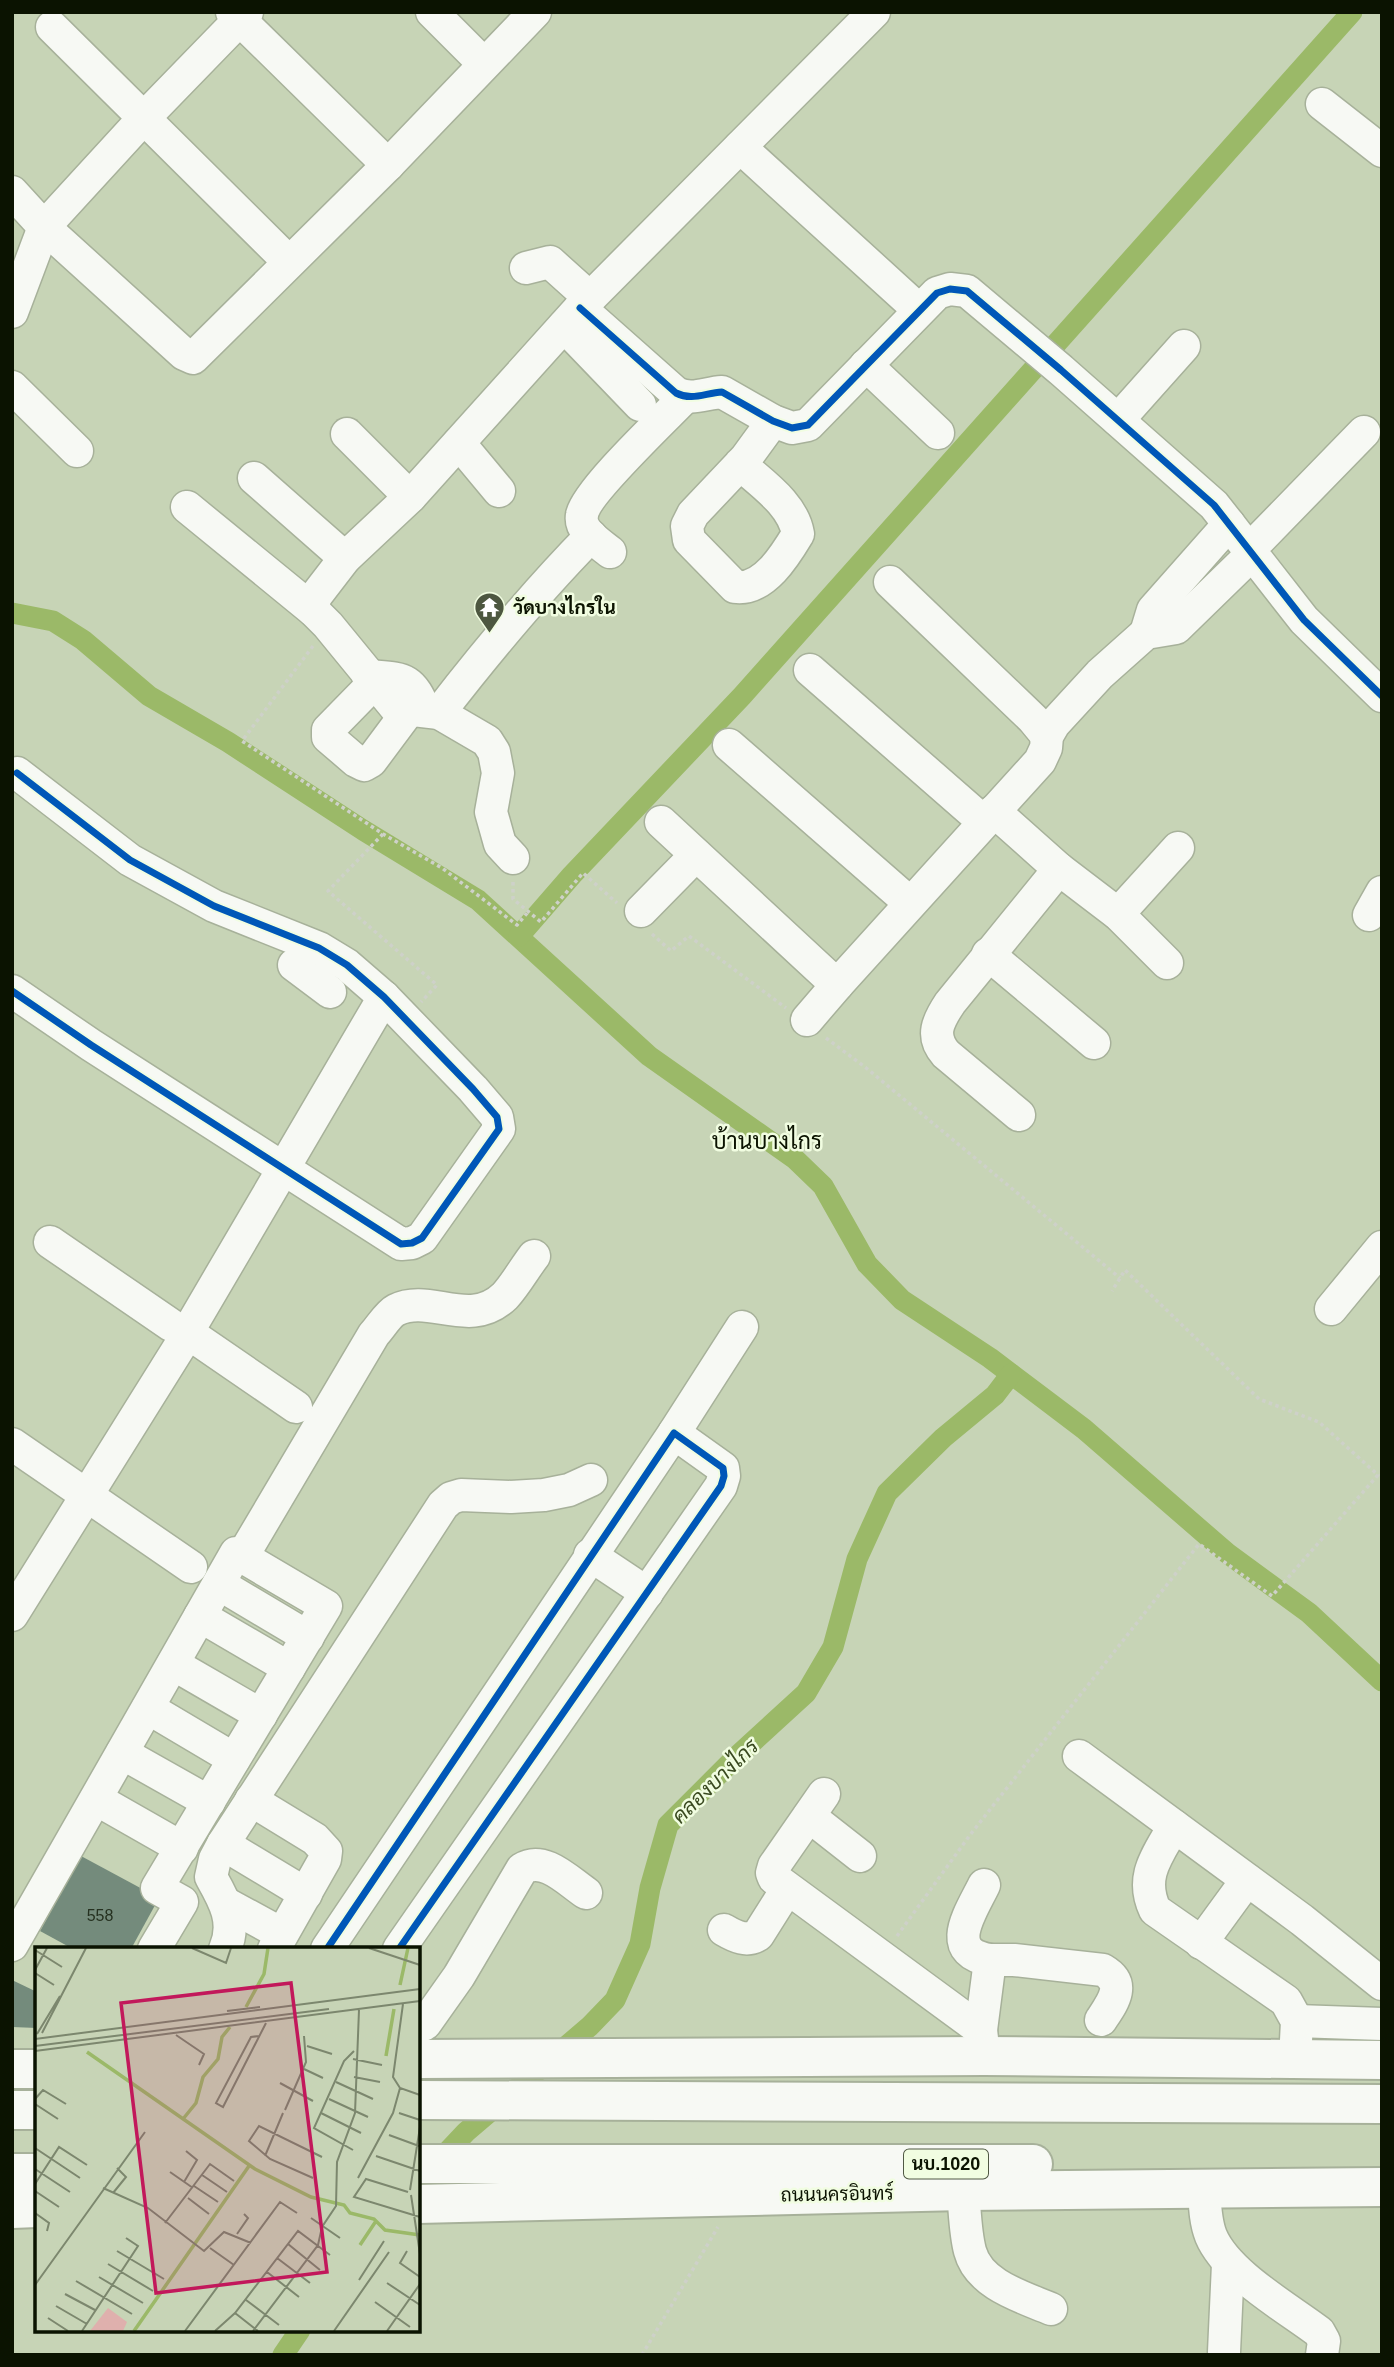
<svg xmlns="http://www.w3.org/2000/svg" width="1394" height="2367" font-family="Helvetica,Sarabun,sans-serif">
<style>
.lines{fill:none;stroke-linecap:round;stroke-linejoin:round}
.canal{stroke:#9bb968;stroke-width:21}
.building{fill:#748b7c}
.minor-casing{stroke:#a7b19a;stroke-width:35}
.major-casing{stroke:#a7b19a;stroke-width:42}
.path{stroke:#ced1c9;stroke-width:3.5;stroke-dasharray:3.5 3.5;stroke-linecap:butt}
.minor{stroke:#f7f9f4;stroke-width:32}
.major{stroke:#f7f9f4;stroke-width:38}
.cycleway-casing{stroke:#f1fde1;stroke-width:11}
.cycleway{stroke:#0057b8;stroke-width:7}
.labels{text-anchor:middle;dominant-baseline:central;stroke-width:5;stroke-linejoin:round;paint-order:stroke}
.number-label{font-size:16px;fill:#253120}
.shield{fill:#f1fde1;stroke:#505944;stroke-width:2}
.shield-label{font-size:18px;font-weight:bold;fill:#0b1301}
.poi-label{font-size:19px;font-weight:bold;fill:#0b1301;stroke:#f1fde1;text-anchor:start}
.street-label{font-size:19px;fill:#0b1301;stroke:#f1fde1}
.water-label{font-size:21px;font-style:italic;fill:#39491f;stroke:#f1fde1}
.quarter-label{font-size:23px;fill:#0b1301;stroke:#f1fde1}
.inset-river{fill:none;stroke:#9bb968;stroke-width:3.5}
.inset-road{fill:none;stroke:#7c876e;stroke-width:2}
.view{fill:#c2185b;fill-opacity:0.15;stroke:#c2185b;stroke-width:3.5}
.inset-edge{fill:none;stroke:#0b1301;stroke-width:3.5}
</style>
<rect width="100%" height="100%" fill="#c7d4b6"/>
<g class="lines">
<g class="canal">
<path d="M12,613L53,621L83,640L149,696L228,742L363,830L478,900L649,1056L795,1159L823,1186L867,1264L902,1300L990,1358L1084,1429L1227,1553L1309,1613L1382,1681"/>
<path d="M519,936L572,875L742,696L1352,12"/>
<path d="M434,2166L466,2132L590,2026L615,2000L640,1944L650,1888L668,1825L735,1758L806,1693L833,1647L857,1559L887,1493L943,1438L995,1395L1011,1374"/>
<path d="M283,2355L300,2330"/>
</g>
</g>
<g class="building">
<path d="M81,1856L159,1898L131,1949H73L40,1931Z"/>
<path d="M12,1980L37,1992V2028L12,2027Z"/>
</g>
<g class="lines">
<defs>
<g id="minor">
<path d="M232,12L388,165"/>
<path d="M432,12L484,64"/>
<path d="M52,27L289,262"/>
<path d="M1322,104L1382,151"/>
<path d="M740,147L919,310"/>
<path d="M12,192L44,227L184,354L193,358L388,165L535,12"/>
<path d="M526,268L550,262L590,298"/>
<path d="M580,308L676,393C692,401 705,393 722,392L773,421L792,428L808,425L937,293L950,289L967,291L1061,370L1214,505L1304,620L1382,696"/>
<path d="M12,312L44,227L143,119L247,12"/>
<path d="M564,326L640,405"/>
<path d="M866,365L938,433"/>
<path d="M12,387L77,451"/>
<path d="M1118,420L1184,346"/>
<path d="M347,434L410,497"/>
<path d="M459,443L499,491"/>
<path d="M740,464C762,484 793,504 798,534C786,554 764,591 735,587L689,540L687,526L693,514L746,458L773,421"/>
<path d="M254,478L345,558"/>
<path d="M187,507L313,610L328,625L396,708L439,713L487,741L494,752L498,773L491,812L500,844L513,858"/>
<path d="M1249,550L1364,432"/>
<path d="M610,552C599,543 579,531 582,515C585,493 666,417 685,397"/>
<path d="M890,582L1033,719L1047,736"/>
<path d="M313,610L315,597L345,558L410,497L580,308L874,12"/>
<path d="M1146,633L1153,610L1229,524"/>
<path d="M810,670L984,822"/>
<path d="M368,676C403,679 411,676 425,711"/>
<path d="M374,683L328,730V737L356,761L364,765L371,761L409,710"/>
<path d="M439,713C487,651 536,592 591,536"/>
<path d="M729,745L910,903"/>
<path d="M994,811L1059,869L1118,914L1167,963"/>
<path d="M661,822L837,985L1040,761L1046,748L1047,736L1054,724L1100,674L1146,633L1176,628L1252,554"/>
<path d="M641,911L696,855"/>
<path d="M1118,914L1178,848"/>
<path d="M1369,915L1382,892"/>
<path d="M988,954L1094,1043"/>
<path d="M294,965L330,992"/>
<path d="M12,991L91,1045L401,1244L412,1243L422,1238L499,1129L497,1117L473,1089L384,997L347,965L319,948L214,906L130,860L17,773"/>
<path d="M807,1020L837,985"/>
<path d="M1019,1115L946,1054C930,1036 938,1021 950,1003L1059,869"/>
<path d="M50,1242L171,1325"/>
<path d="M1331,1309L1382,1247"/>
<path d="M194,1321L384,997"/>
<path d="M197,1339L296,1407"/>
<path d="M674,1433L742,1327"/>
<path d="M12,1444L191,1567"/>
<path d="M590,1555L647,1593"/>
<path d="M242,1557L374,1334C380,1328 388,1314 396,1310C430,1293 470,1330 505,1296C516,1284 524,1269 534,1256"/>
<path d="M219,1584L308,1637"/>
<path d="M12,1615L180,1346"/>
<path d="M200,1616L289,1668"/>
<path d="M173,1664L261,1715"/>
<path d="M148,1708L234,1759"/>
<path d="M122,1753L209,1802"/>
<path d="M1079,1756L1302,1920L1382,1984"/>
<path d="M824,1794L774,1866L772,1873L774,1878L981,2030L984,2056"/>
<path d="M96,1799L182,1848"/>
<path d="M251,1800L315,1839L326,1851L325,1859L274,1949"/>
<path d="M809,1816L860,1856"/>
<path d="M1174,1826C1158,1855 1139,1876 1155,1910L1286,2001L1297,2021L1295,2060"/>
<path d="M223,1844L306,1894"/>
<path d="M984,1885C971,1912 942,1952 990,1960"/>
<path d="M225,1903L282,1934"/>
<path d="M724,1930C736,1937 747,1942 758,1935L787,1889"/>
<path d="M1201,1943L1247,1880"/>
<path d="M12,1945L236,1553L326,1606L157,1888L182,1902L154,1949"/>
<path d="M225,1949C237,1922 224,1900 211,1877L215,1859L223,1844L443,1505L451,1498L461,1495L511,1497L544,1495L569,1490L591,1480"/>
<path d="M327,1949L674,1433L723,1468L724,1476L721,1486L399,1949"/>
<path d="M1297,2021L1382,2024"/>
<path d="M418,2027L425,2024L459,1976L522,1869C544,1855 568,1881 586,1893"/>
<path d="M981,2030L990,1960H1014L1103,1970C1127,1984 1113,2002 1101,2020"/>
<path d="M1204,2188C1205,2205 1205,2221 1211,2236C1227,2274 1286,2307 1319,2332L1324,2341L1322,2355"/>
<path d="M963,2191C965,2211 965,2232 970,2251C979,2285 1023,2297 1051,2309"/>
<path d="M1224,2352L1228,2264"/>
</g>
<g id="major">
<path d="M418,2059L984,2056L1382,2060"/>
<path d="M12,2069H37"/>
<path d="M418,2100L1382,2104"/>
<path d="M12,2110H37"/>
<path d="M418,2164H1033"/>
<path d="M12,2173H37"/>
<path d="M418,2204L963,2191L1382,2187"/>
<path d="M12,2209L37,2208"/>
</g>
</defs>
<use href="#minor" class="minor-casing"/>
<use href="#major" class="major-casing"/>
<g class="path">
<path d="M313,646L242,741L383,834L442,868L517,925L528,912"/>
<path d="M383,834L328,891L437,985L421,1002"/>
<path d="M513,882V899L541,922L583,873L617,903"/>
<path d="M652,934L671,951L689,936L786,1008"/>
<path d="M826,1038L865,1067L1120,1278"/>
<path d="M897,1936L970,1835L1199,1544L1272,1596L1378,1475L1319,1422L1259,1399L1125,1270L1112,1291"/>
<path d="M642,2355L718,2227"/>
</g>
<use href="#minor" class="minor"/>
<use href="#major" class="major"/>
<defs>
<g id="cycleway">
<path d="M580,308L676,393C692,401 705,393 722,392L773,421L792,428L808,425L937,293L950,289L967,291L1061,370L1214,505L1304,620L1382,696"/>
<path d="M12,991L91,1045L401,1244L412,1243L422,1238L499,1129L497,1117L473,1089L384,997L347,965L319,948L214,906L130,860L17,773"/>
<path d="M327,1949L674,1433L723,1468L724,1476L721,1486L399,1949"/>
</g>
</defs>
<use href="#cycleway" class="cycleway-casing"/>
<use href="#cycleway" class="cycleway"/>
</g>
<defs>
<symbol id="temple-pin" viewBox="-11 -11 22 30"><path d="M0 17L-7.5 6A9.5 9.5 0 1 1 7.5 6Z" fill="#4d5740" stroke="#f1fde1"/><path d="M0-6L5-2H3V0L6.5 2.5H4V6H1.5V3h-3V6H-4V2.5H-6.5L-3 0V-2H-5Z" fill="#fff"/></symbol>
</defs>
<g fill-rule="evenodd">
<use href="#temple-pin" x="472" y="590" width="35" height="47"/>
</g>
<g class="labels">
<g class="number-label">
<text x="100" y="1915">558</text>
</g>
<rect class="shield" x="904" y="2149.5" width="84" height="29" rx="5"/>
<g class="shield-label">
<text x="946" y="2164">นบ.1020</text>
</g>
<g class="poi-label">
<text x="513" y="607">วัดบางไกรใน</text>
</g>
<g class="street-label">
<text transform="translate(837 2194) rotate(-1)">ถนนนครอินทร์</text>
</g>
<g class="water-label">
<text transform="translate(715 1781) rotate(-44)">คลองบางไกร</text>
</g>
<g class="quarter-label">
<text x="767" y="1141">บ้านบางไกร</text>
</g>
</g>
<g transform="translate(35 1947)">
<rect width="385" height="385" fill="#c7d4b6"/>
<path d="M73,361L92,375L88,384H55Z" fill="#dfb0ad"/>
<path class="inset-river" d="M365,38L373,1M211,60L229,27L233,1M52,105L220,222L276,250L309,258L315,266L339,272L350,283L385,288M351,109L359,62M148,172L161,156L168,130L183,112L187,90L195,80M325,298L341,274M99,384L214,219"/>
<path class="inset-road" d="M157,1L191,16L196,1M334,1L385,18M0,3L27,20M0,23L12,1M0,26L19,38M368,57L358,130L365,141L385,148M192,64L225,60M7,86L51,1M2,87L25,49M141,88L169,107L164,118M224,89L216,90L181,156L188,160L231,76M0,92L385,42M0,99L294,62M272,99L297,107M0,104L385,54M318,112L347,118M269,122L288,131M319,130L345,135M301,135L338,152M245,136L278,154M0,152L8,143L31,157M294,152L333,170M0,157L23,172M250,163L271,115L269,89M286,166L326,186M364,166L385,173M354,188L384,199M0,201L45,231M318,203L279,181L309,114L319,104M230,209L248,166M341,209L385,224M0,222L35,245M135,225L158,241M167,228L192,245M278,231L235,212L214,194L224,179L287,210M323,231L358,166L365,141M149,235L162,213L151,204M0,237L24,200L52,218M159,239L183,255M68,241L113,261L169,304L189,285L216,296M375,243L385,180M0,244L24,260M373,245L331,232L319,250L385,270M78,246L91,230L82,221M376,248L385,307M153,251L174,267M0,266L14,276L12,284M276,271L305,291M130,276L175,217L199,234M202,287L213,271L209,267M253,297L285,323M175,301L199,318M82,304L129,332M372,304L365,316L385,330M242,311L275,336M73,317L118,344M232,325L264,350M64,330L108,356M324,333L349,294M41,334L97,367M352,336L385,358M0,338L110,185M30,347L60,363M211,353L244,378M340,355L375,380M21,359L52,377M200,366L223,384M13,371L33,384M47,384L103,299L91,291M150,384L245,255L262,266M180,384L200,366L263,284L295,308M218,384L283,298L287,280L301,259L302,215L320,166L324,63M299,384L354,305M352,384L385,337"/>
<path class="view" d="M256,36L292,325L121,346L86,56Z"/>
<rect width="385" height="385" class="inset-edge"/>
</g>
<rect width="1394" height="2367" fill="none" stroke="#0b1301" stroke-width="28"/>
</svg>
